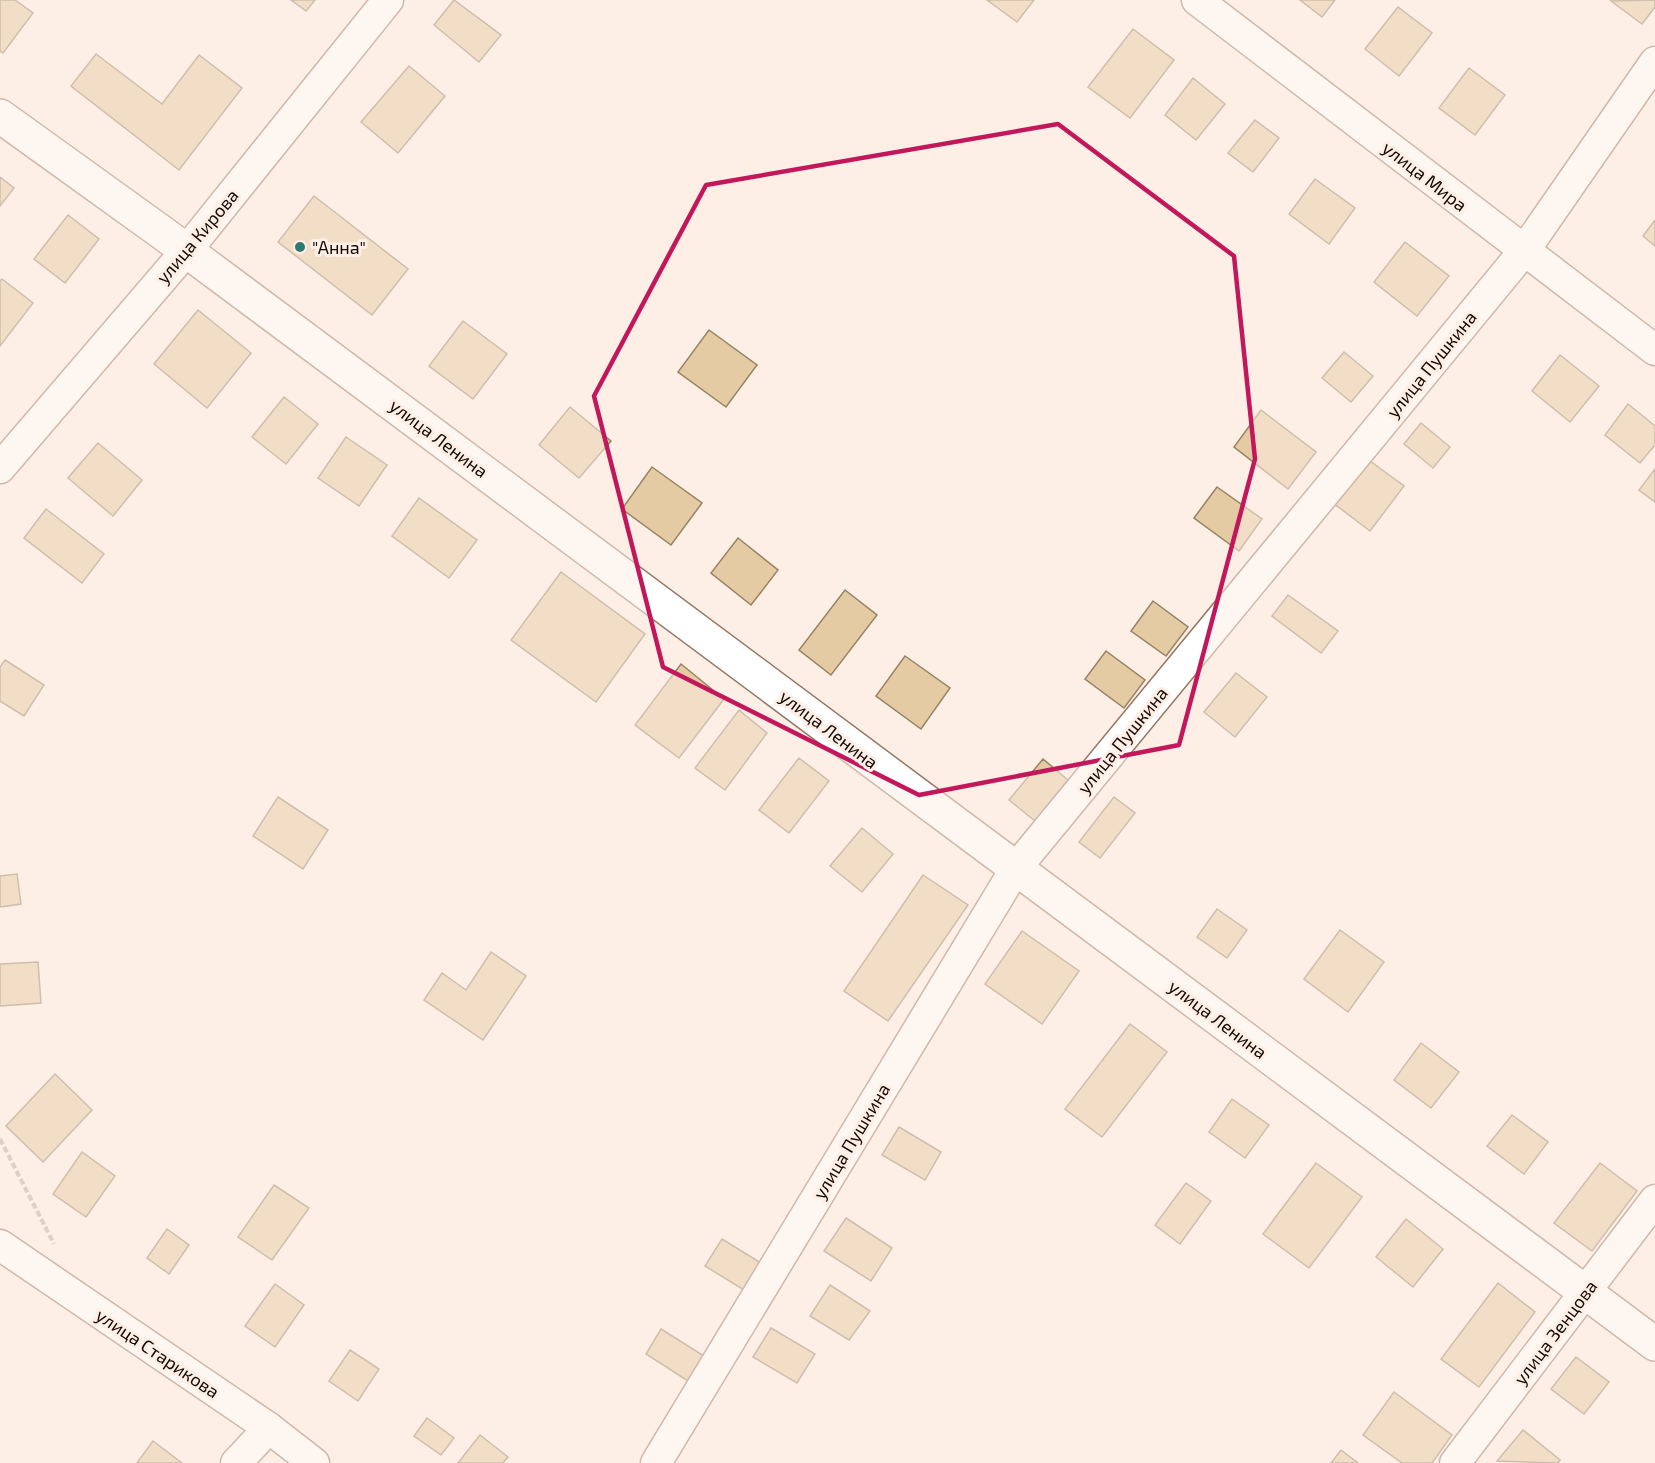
<svg xmlns="http://www.w3.org/2000/svg" width="1655" height="1463" font-family="'Exo 2',sans-serif">
<style>
.building{fill:#e4cba3;stroke:#968364;stroke-width:1.5}
.lines{fill:none;stroke-linecap:round;stroke-linejoin:round}
.street-casing{stroke:#977663;stroke-width:33}
.secondary-casing{stroke:#977663;stroke-width:36}
.path{stroke:#b8aaa2;stroke-width:4;stroke-dasharray:6 3;stroke-linecap:butt}
.street{stroke:#fff;stroke-width:30}
.secondary{stroke:#fff;stroke-width:33}
.marked{fill:none;stroke:#c2185b;stroke-width:4.5;stroke-linejoin:round}
.poi-dot{fill:#2f7771;stroke:#feefe6;stroke-width:2}
.labels{text-anchor:middle;dominant-baseline:central;stroke-width:6;stroke-linejoin:round;paint-order:stroke}
.street-label{font-size:18px;fill:#150a04;stroke:#feefe6}
.poi-label{font-size:18px;fill:#150a04;stroke:#feefe6;text-anchor:start}
</style>
<rect width="100%" height="100%" fill="#feefe6"/>
<g class="building">
<path d="M0,0H15L33,13L3,53L0,51Z"/>
<path d="M291,0H315L306,11Z"/>
<path d="M454,0L501,35L479,62L434,25Z"/>
<path d="M987,0H1034L1017,22Z"/>
<path d="M1300,0H1335L1322,17Z"/>
<path d="M1655,0V7L1642,24L1611,1Z"/>
<path d="M1398,7L1432,33L1399,76L1365,49Z"/>
<path d="M1133,29L1174,60L1130,118L1088,87Z"/>
<path d="M96,54L162,104L199,55L242,88L179,170L71,86Z"/>
<path d="M409,66L445,96L398,153L361,122Z"/>
<path d="M1469,68L1505,95L1475,135L1439,108Z"/>
<path d="M1193,78L1225,104L1196,140L1165,115Z"/>
<path d="M1255,120L1279,138L1253,172L1228,153Z"/>
<path d="M0,177L14,188L0,206Z"/>
<path d="M1315,179L1355,208L1329,244L1289,214Z"/>
<path d="M314,196L408,269L372,315L278,242Z"/>
<path d="M68,215L99,239L65,283L34,259Z"/>
<path d="M1655,220V246L1643,236Z"/>
<path d="M1405,242L1449,276L1417,316L1374,282Z"/>
<path d="M2,279L33,303L0,346V281Z"/>
<path d="M198,310L251,353L207,408L154,364Z"/>
<path d="M463,321L507,354L473,399L429,366Z"/>
<path d="M709,330L757,365L726,407L678,372Z"/>
<path d="M1344,352L1373,376L1351,402L1322,378Z"/>
<path d="M1560,355L1599,386L1570,422L1532,391Z"/>
<path d="M284,397L318,424L286,464L252,437Z"/>
<path d="M1628,404L1655,426V445L1640,463L1605,435Z"/>
<path d="M570,407L611,441L579,478L539,445Z"/>
<path d="M1261,410L1316,452L1288,489L1234,447Z"/>
<path d="M1421,423L1450,447L1433,468L1404,444Z"/>
<path d="M346,437L387,465L359,506L318,478Z"/>
<path d="M98,443L142,480L113,516L68,478Z"/>
<path d="M1366,458L1404,486L1370,531L1333,503Z"/>
<path d="M652,467L702,503L671,545L622,509Z"/>
<path d="M1655,469V502L1639,490Z"/>
<path d="M1217,487L1262,519L1239,551L1194,518Z"/>
<path d="M419,498L477,540L449,578L392,536Z"/>
<path d="M46,509L104,554L82,583L24,538Z"/>
<path d="M738,538L778,570L751,605L711,573Z"/>
<path d="M561,572L645,634L596,702L511,640Z"/>
<path d="M845,590L877,615L831,675L799,650Z"/>
<path d="M1288,595L1338,631L1321,653L1272,616Z"/>
<path d="M1153,601L1188,627L1166,656L1131,631Z"/>
<path d="M1106,651L1145,680L1124,708L1085,679Z"/>
<path d="M905,656L950,688L921,729L876,696Z"/>
<path d="M5,660L44,685L24,716L0,701V667Z"/>
<path d="M681,664L724,699L679,758L635,725Z"/>
<path d="M1236,673L1267,697L1235,737L1204,712Z"/>
<path d="M739,710L767,733L725,790L695,768Z"/>
<path d="M799,758L829,781L789,833L759,810Z"/>
<path d="M1043,759L1068,780L1035,821L1009,800Z"/>
<path d="M278,797L328,830L303,869L253,836Z"/>
<path d="M1114,797L1135,813L1100,858L1079,842Z"/>
<path d="M862,828L893,854L862,892L830,866Z"/>
<path d="M17,874L21,904L0,907V876Z"/>
<path d="M923,875L968,905L888,1021L844,991Z"/>
<path d="M1217,909L1247,930L1227,958L1197,937Z"/>
<path d="M1340,930L1384,962L1348,1012L1304,979Z"/>
<path d="M1022,931L1079,971L1042,1024L985,984Z"/>
<path d="M491,952L526,976L483,1040L424,1000L442,973L466,990Z"/>
<path d="M38,962L41,1003L0,1006V964Z"/>
<path d="M1130,1024L1167,1052L1102,1137L1065,1109Z"/>
<path d="M1421,1043L1459,1072L1431,1108L1394,1080Z"/>
<path d="M55,1074L92,1110L43,1162L6,1126Z"/>
<path d="M1232,1099L1269,1125L1245,1158L1209,1132Z"/>
<path d="M1512,1115L1548,1142L1524,1174L1487,1146Z"/>
<path d="M899,1127L941,1152L925,1180L882,1155Z"/>
<path d="M82,1152L115,1176L86,1217L53,1194Z"/>
<path d="M1316,1163L1362,1197L1309,1268L1263,1234Z"/>
<path d="M1600,1163L1637,1191L1592,1251L1554,1223Z"/>
<path d="M1186,1183L1211,1201L1180,1244L1155,1225Z"/>
<path d="M274,1185L309,1208L272,1260L238,1237Z"/>
<path d="M846,1218L892,1248L871,1281L824,1251Z"/>
<path d="M1406,1219L1443,1249L1413,1287L1376,1257Z"/>
<path d="M167,1229L189,1245L169,1274L147,1258Z"/>
<path d="M722,1239L761,1263L744,1290L705,1266Z"/>
<path d="M1498,1283L1535,1312L1479,1387L1441,1359Z"/>
<path d="M275,1284L304,1305L275,1347L245,1326Z"/>
<path d="M830,1285L870,1311L849,1340L810,1316Z"/>
<path d="M771,1328L815,1354L797,1383L753,1357Z"/>
<path d="M661,1329L704,1356L688,1381L646,1354Z"/>
<path d="M350,1350L379,1369L358,1401L329,1381Z"/>
<path d="M1576,1357L1609,1382L1584,1414L1551,1389Z"/>
<path d="M1394,1392L1452,1435L1432,1463H1402L1363,1435Z"/>
<path d="M427,1418L454,1438L441,1455L414,1436Z"/>
<path d="M1523,1430L1560,1460L1558,1463L1497,1461Z"/>
<path d="M480,1435L508,1457L503,1463H458Z"/>
<path d="M153,1441L182,1463H137Z"/>
<path d="M1341,1450L1358,1463H1331Z"/>
</g>
<g class="lines">
<defs>
<g id="street">
<path d="M1197,0L1655,350"/>
<path d="M0,468L187,250L388,0"/>
<path d="M0,1245L269,1428L314,1463"/>
<path d="M236,1463L269,1428"/>
<path d="M656,1463L1016,868L1524,251L1655,62"/>
<path d="M1455,1463L1655,1200"/>
</g>
<path id="secondary" d="M0,116L164,234L1655,1344"/>
</defs>
<use href="#street" class="street-casing"/>
<use href="#secondary" class="secondary-casing"/>
<path class="path" d="M0,1139L54,1244"/>
<use href="#street" class="street"/>
<use href="#secondary" class="secondary"/>
</g>
<path d="M0 0H1655V1463H0ZM1058,124L1234,256L1255,459L1179,745L919,795L663,667L594,396L706,185Z" fill="#feefe6" fill-opacity=".55" fill-rule="evenodd"/>
<path class="marked" d="M1058,124L1234,256L1255,459L1179,745L919,795L663,667L594,396L706,185Z"/>
<circle class="poi-dot" cx="300" cy="247" r="6"/>
<g class="labels">
<g class="street-label">
<text transform="translate(1425 176) rotate(38)">улица Мира</text>
<text transform="translate(197 236) rotate(-50)">улица Кирова</text>
<text transform="translate(1431 364) rotate(-51)">улица Пушкина</text>
<text transform="translate(439 438) rotate(37)">улица Ленина</text>
<text transform="translate(829 729) rotate(37)">улица Ленина</text>
<text transform="translate(1122 740) rotate(-51)">улица Пушкина</text>
<text transform="translate(1218 1019) rotate(37)">улица Ленина</text>
<text transform="translate(851 1141) rotate(-59)">улица Пушкина</text>
<text transform="translate(1555 1332) rotate(-53)">улица Зенцова</text>
<text transform="translate(158 1353) rotate(34)">улица Старикова</text>
</g>
<g class="poi-label">
<text x="312" y="247">"Анна"</text>
</g>
</g>
</svg>
